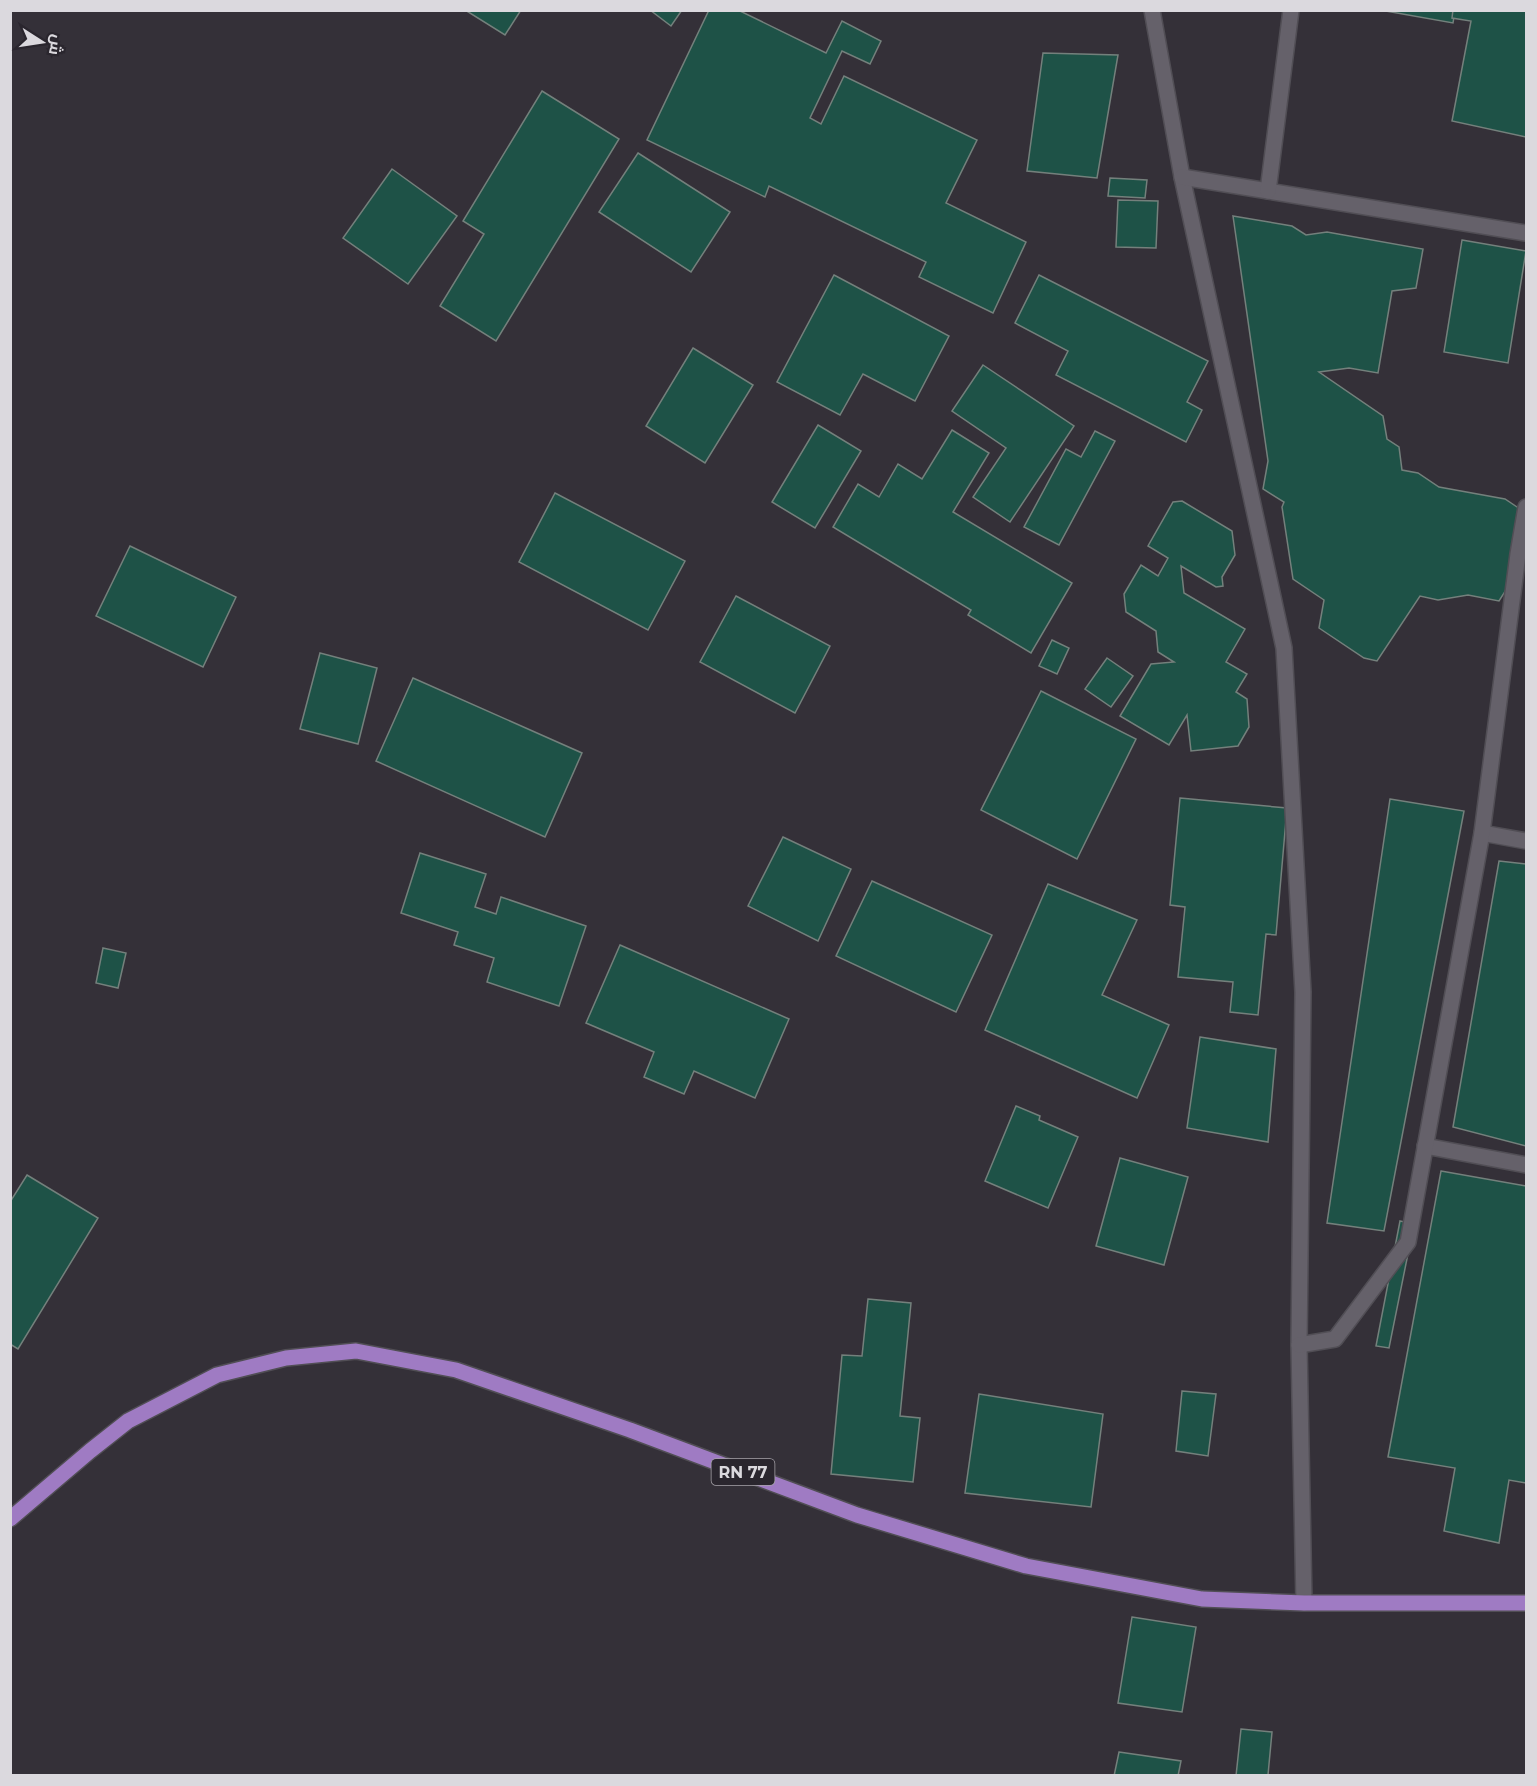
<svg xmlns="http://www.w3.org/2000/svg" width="1537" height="1786" font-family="Montserrat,Cairo,sans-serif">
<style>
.building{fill:#1e5247;stroke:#74807c;stroke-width:1.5}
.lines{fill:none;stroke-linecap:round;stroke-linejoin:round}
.minor-casing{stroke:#514e55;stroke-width:18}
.primary-casing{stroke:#514e55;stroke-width:18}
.minor{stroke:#65616a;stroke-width:15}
.primary{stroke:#9f7bc3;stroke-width:15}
.labels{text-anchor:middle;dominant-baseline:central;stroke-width:4.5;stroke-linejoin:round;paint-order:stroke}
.shield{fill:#2a262e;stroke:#a6a3a9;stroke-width:1.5}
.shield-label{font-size:16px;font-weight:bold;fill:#dbd9de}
</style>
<rect width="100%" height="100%" fill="#343038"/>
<g class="building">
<path d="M465,10H521L505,35Z"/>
<path d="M650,10H682L671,26Z"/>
<path d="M709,10H738L826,53L842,21L881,41L870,64L842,51L810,118L821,124L844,76L977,140L946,203L1026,242L993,313L919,277L926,262L769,186L765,197L647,140Z"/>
<path d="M1380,10H1455L1453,23Z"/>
<path d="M1453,10H1526V137L1452,121L1471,21L1452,18Z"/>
<path d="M1043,53L1118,55L1097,178L1027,171Z"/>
<path d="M542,91L619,139L496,341L440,306L484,234L463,221Z"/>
<path d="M638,153L730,212L691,272L599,212Z"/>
<path d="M392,169L457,216L408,284L343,238Z"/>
<path d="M1110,178L1147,180L1145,198L1108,196Z"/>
<path d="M1118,200L1158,201L1156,248L1116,247Z"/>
<path d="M1233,216L1292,226L1306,235L1327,232L1423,249L1416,288L1392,291L1378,373L1349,368L1319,372L1383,416L1387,439L1399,447L1402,470L1418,473L1439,487L1505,499L1520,509L1506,590L1499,601L1468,595L1438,600L1420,596L1377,661L1364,658L1319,628L1324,600L1293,579L1282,507L1284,502L1263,489L1268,461Z"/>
<path d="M1462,240L1526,251L1508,363L1444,352Z"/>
<path d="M834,275L949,336L915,401L863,374L840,415L777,382Z"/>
<path d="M1039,275L1208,361L1187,402L1202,410L1186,442L1056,375L1068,351L1015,323Z"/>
<path d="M693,348L753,385L705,463L646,426Z"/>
<path d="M983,365L1074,426L1010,522L973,497L1006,448L952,411Z"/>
<path d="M818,425L861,451L815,528L772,502Z"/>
<path d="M952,430L989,453L953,512L1072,583L1031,653L968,615L971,610L833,527L858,484L879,497L898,464L922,479Z"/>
<path d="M1095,431L1115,441L1059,545L1024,527L1066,449L1081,457Z"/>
<path d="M555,493L685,561L648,630L519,562Z"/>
<path d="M1182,501L1232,531L1235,555L1222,577L1223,586L1216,587L1181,566L1184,593L1245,629L1226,662L1247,674L1236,692L1247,699L1249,727L1238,746L1191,751L1187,715L1169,745L1120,716L1151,664L1174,662L1158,652L1156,631L1126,612L1124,594L1141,565L1158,576L1168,558L1148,546L1173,502Z"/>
<path d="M130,546L236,597L203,667L96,616Z"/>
<path d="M736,596L830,646L795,713L700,662Z"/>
<path d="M1052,640L1069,648L1057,674L1039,666Z"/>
<path d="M320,653L377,668L358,744L300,729Z"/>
<path d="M1107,658L1133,676L1111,707L1085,689Z"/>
<path d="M413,678L582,753L545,837L376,761Z"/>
<path d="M1041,691L1136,739L1077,859L981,810Z"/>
<path d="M1180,798L1287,808L1276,935L1266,934L1258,1015L1230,1012L1233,982L1178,977L1185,907L1170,905Z"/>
<path d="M1390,799L1464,811L1384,1231L1327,1223Z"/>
<path d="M783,837L851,869L818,941L748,906Z"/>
<path d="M420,853L486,874L475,907L496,914L501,897L586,926L559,1006L487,982L494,958L454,945L458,932L401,913Z"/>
<path d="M1499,861L1526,864V1146L1453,1127Z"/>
<path d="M872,881L992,935L956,1012L836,956Z"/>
<path d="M1048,884L1137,920L1102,995L1169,1025L1137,1098L985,1030Z"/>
<path d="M620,945L789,1019L755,1098L694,1071L684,1094L644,1077L654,1052L586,1023Z"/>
<path d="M103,948L126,953L118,988L96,983Z"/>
<path d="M1200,1037L1276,1049L1268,1142L1187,1128Z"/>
<path d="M1016,1106L1040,1116L1039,1120L1078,1137L1048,1208L985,1181Z"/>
<path d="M1120,1158L1188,1177L1164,1265L1096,1246Z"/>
<path d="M1441,1171L1526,1186V1483L1509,1480L1499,1543L1444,1531L1455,1468L1388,1457Z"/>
<path d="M27,1175L98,1218L18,1349L10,1344V1202Z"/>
<path d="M1400,1221L1414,1224L1389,1348L1376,1346Z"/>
<path d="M868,1299L911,1303L900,1416L920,1418L913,1482L831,1474L842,1355L862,1356Z"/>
<path d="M1182,1391L1216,1394L1208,1456L1176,1451Z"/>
<path d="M979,1394L1103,1414L1091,1507L965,1493Z"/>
<path d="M1132,1617L1196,1627L1182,1712L1118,1703Z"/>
<path d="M1241,1729L1272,1732L1268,1775L1273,1776H1236Z"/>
<path d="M1119,1752L1181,1761L1178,1776H1114Z"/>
</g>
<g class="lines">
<defs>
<g id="minor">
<path d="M1152,10L1182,177L1284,648L1303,992L1299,1345L1304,1603"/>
<path d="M1182,177L1526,233"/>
<path d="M1268,191L1291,10"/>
<path d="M1482,833L1526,841"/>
<path d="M1425,1146L1526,1165"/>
<path d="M1299,1345L1335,1339L1408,1242L1482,833L1518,554L1526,507"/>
</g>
<path id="primary" d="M10,1519L90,1451L128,1421L217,1375L286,1358L356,1351L456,1370L630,1430L857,1515L1026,1566L1202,1599L1304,1603H1526"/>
</defs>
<use href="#minor" class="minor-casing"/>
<use href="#primary" class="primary-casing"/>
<use href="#minor" class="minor"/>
<use href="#primary" class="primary"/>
</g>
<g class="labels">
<rect class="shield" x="711.5" y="1459" width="63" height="26" rx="4.5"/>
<g class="shield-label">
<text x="743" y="1472">RN 77</text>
</g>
</g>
<rect width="1537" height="1786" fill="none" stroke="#dbd9de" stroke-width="24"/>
<g transform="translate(42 42) rotate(102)" stroke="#2a262e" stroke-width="4.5" paint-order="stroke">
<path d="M0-4.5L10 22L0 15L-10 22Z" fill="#dbd9de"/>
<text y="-9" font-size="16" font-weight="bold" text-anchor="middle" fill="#dbd9de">ش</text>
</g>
</svg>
